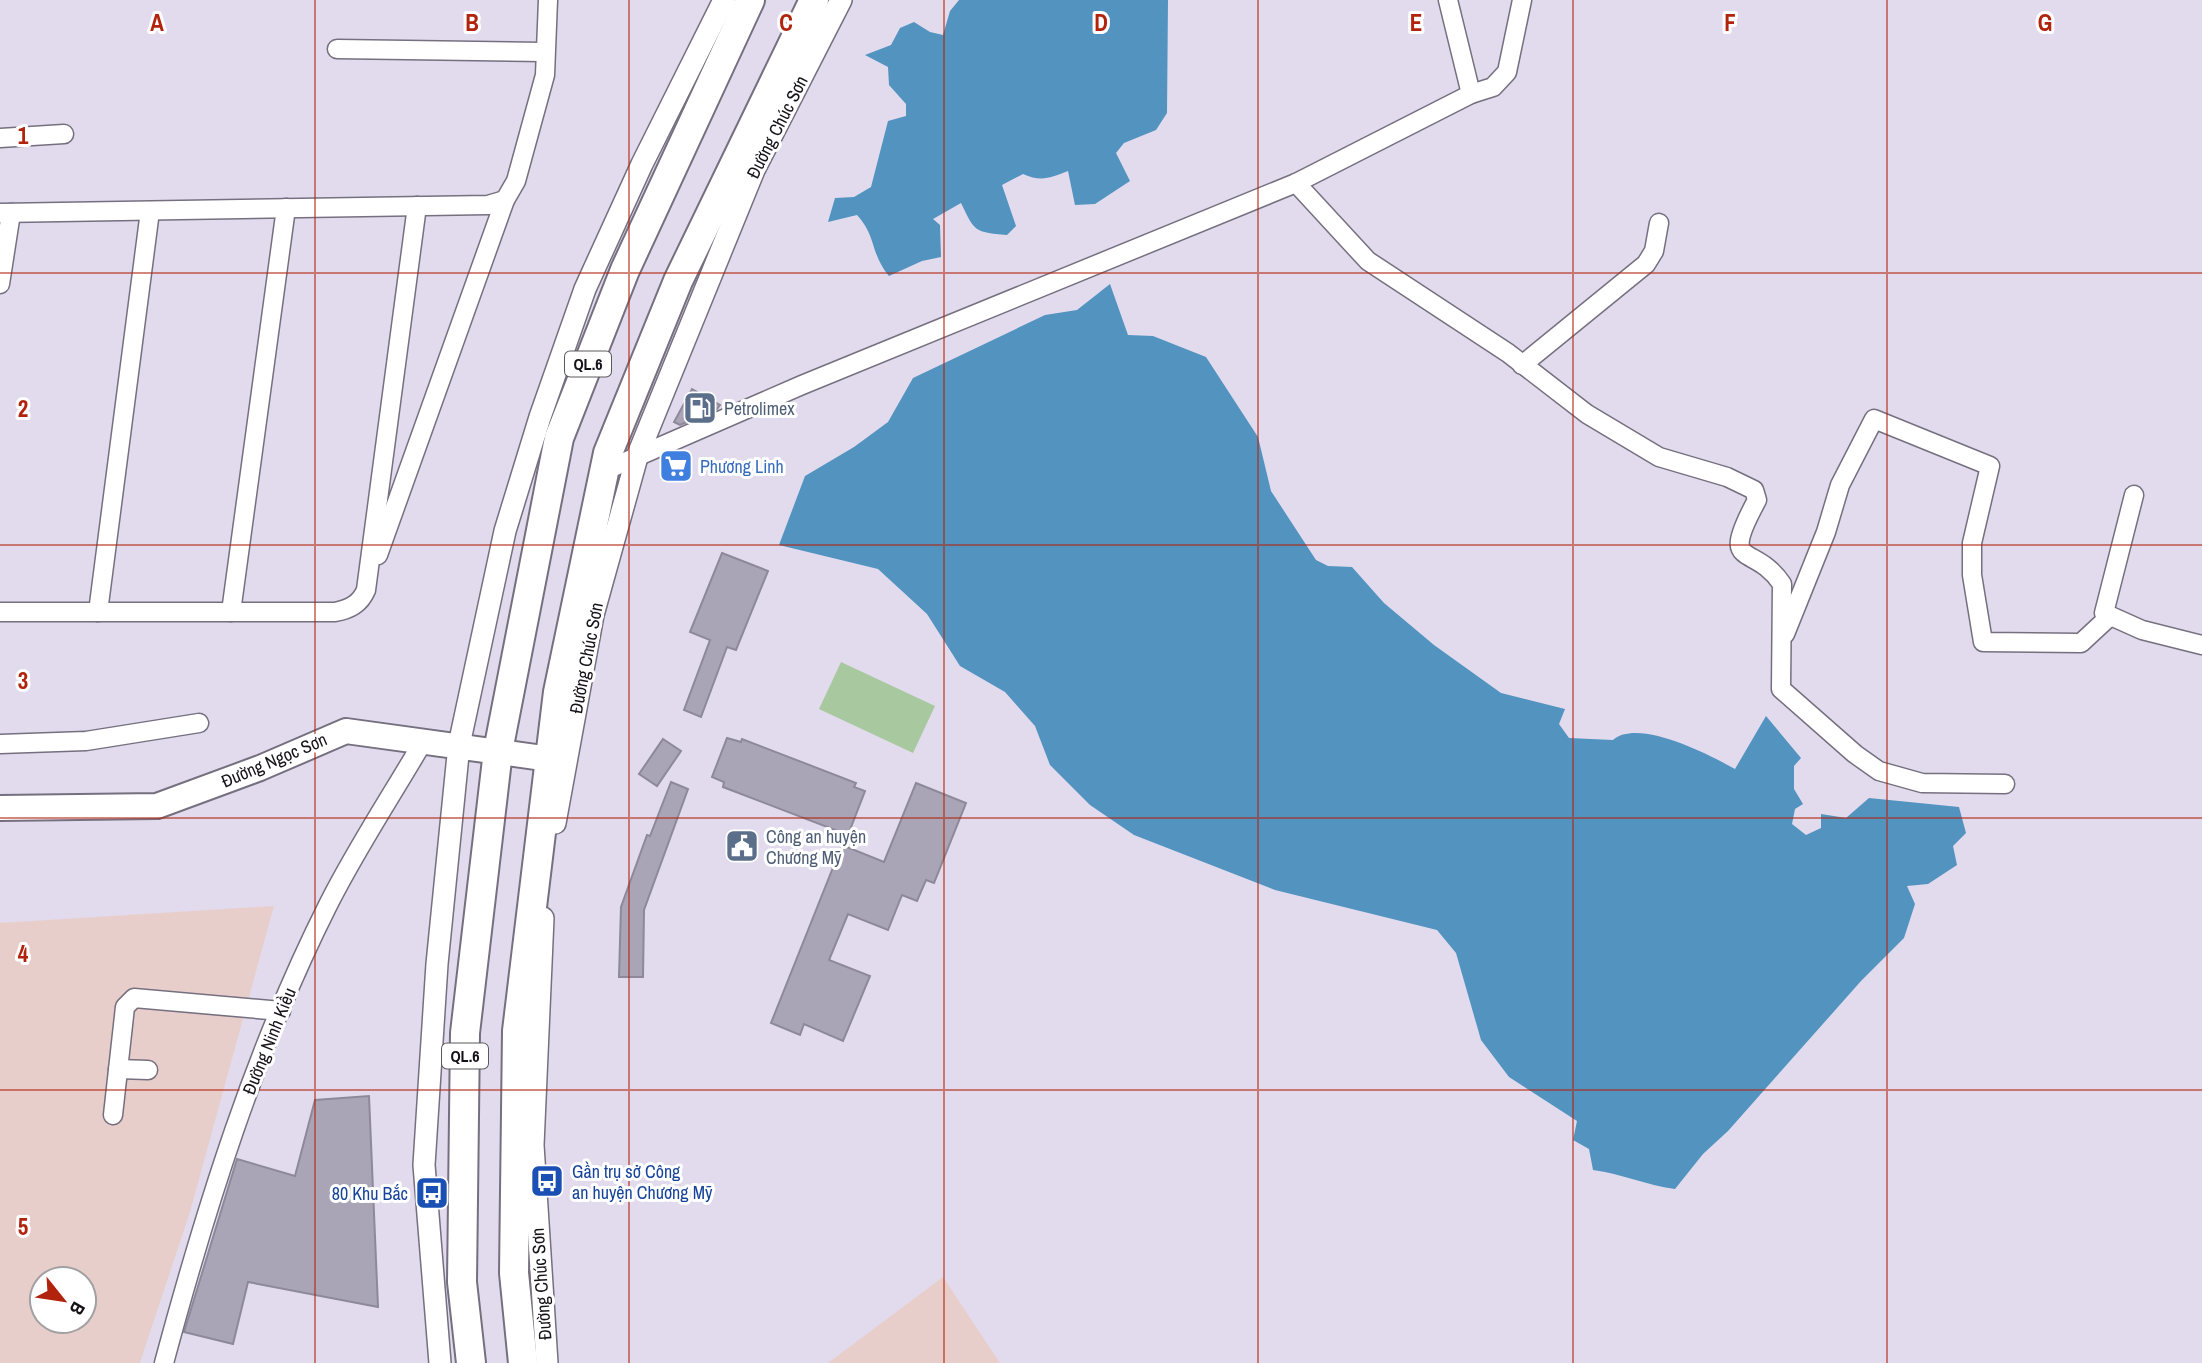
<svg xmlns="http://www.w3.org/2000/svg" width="2202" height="1363" font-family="'Archivo Narrow',sans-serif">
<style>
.industrial{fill:#e8cecb;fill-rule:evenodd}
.green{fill:#a8c8a0}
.water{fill:#5293c0}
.building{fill:#aaa5b6;stroke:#8d8999;stroke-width:2}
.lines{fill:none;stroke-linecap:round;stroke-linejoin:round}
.minor-casing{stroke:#756f7f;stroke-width:21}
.tertiary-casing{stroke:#756f7f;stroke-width:24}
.secondary-casing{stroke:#756f7f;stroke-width:28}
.trunk-casing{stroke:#756f7f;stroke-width:32}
.minor{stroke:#fff;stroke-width:18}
.tertiary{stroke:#fff;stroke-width:21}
.secondary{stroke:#fff;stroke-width:24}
.trunk{stroke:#fff;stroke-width:28}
.grid{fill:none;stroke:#b1230d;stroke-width:2;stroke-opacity:0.55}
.labels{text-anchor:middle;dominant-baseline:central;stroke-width:6;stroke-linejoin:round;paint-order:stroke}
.shield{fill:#fff;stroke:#5b595d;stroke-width:2}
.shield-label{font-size:16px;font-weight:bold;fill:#151218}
.street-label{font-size:18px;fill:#151218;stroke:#fff}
.service-label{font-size:18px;fill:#4e5e75;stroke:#fff;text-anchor:start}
.shop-label{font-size:18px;fill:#366cbe;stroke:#fff;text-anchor:start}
.transit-label{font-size:18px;fill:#164399;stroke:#fff;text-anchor:start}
.grid-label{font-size:23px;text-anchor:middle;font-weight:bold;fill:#b1230d;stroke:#fff;stroke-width:6;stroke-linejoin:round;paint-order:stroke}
</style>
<rect width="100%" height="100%" fill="#e2dbed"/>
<g class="industrial">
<path d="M274,906L190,1212L140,1363H0V923ZM42,1279H84V1321H42Z"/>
<path d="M943,1277L1000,1363H828Z"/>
</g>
<path class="green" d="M841,662L935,706L913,753L819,709Z"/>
<g class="water">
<path d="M959,0H1168L1167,113L1156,130L1124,143L1116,153L1130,181L1095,204L1075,205L1068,171C1050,178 1041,182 1023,174L1002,185L1016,226L1007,235C974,232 975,232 961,203L933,219L940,225L941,257L922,261L889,276C870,253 877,237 857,215L828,222L835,198L854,197L871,187L888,121L906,116V104L889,85L888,67L865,55L891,45L900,28L914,22L930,32L943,35L950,11Z"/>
<path d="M1110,284L1128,335L1153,336L1206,357L1258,437L1271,491L1316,560L1328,566L1352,567L1384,603L1434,645L1501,693L1565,709L1559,724L1569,738L1613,740C1638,718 1708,754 1735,769L1766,716L1801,758L1794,766V789L1803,804L1795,809L1792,824L1806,835L1821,828V814L1846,818L1869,798L1959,807L1966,833L1953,846L1957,865L1928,884L1907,886L1915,904L1904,938L1861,981L1728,1131L1703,1154L1675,1189C1646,1185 1622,1174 1593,1170L1589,1149L1573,1140L1577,1121L1509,1077L1481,1040L1456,953L1437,930L1275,890L1134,835L1090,805L1050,765L1035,726L1005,692L960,666L927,614L878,569L779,545L805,476L854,447L888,422L913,378L1045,315L1077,310Z"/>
</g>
<g class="building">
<path d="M692,389L720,405L717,409L703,415L697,412L692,420L680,425L674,422Z"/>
<path d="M722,553L768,571L736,650L727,647L701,717L684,710L710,640L690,632Z"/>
<path d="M727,738L741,742L742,739L856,783L854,787L865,791L848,835L723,787L724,782L712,777Z"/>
<path d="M663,739L681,751L657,786L639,774Z"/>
<path d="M671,782L688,789L644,910L643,977H619L621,907L647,835L650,836Z"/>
<path d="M916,783L966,803L934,883L926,880L917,901L902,895L888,930L848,914L829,960L870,976L843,1041L804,1024L800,1035L771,1023L842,845L884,862Z"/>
<path d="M369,1096L378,1307L248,1282L233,1344L184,1332L237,1159L295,1176L315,1100Z"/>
</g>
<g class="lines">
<defs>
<g id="minor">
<path d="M1448,0L1471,94"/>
<path d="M337,49L543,52"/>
<path d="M0,138L64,134"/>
<path d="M1296,183L1368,261L1508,353L1587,414L1659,457L1727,477L1754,490L1757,500C1718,572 1753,541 1782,584L1781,689L1855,754L1879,771L1922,783L2005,784"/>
<path d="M0,213L488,205L505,200"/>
<path d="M0,284L11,213"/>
<path d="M1522,365L1646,264L1654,251L1659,223"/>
<path d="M604,471L802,385L1296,183L1471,94L1493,87L1507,72L1522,0"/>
<path d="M2134,495L2104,613L2142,630L2202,645"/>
<path d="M378,555L505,200L516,181L545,75L548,0"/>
<path d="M0,612H335C350,609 360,604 366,590L417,206"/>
<path d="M98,612L150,211"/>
<path d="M231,612L286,208"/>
<path d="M1785,634L1826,532L1840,485L1874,419L1990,466L1972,543V575L1983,642L2081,643L2109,617"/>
<path d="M0,744L86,741L199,723"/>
<path d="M118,1069L148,1070"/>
<path d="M113,1115L125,1007L134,998L281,1011"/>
<path d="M164,1363C206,1207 255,1050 328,905C356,849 392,795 424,740"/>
</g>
<g id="tertiary">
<path d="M555,823L593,615L637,457L754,170L841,0"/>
<path d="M543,918L533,1145L547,1363"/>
<path d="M440,1363L424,1165L437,964L459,745L505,531L540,417L585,289L642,164L724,0"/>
</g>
<path id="secondary" d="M0,808L157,806L260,768L346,731L550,759"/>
<g id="trunk">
<path d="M471,1363L462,1282L465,1033L498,751L559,438L625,270L750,0"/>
<path d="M523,1363L514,1273L517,1031L558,692L608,453L678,281L814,0"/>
</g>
</defs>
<use href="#minor" class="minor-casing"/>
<use href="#tertiary" class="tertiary-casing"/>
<use href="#secondary" class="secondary-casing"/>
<use href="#trunk" class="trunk-casing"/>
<use href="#minor" class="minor"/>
<use href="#tertiary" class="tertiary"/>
<use href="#secondary" class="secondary"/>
<use href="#trunk" class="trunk"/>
</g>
<path class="grid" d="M315,0V1363M629,0V1363M944,0V1363M1258,0V1363M1573,0V1363M1887,0V1363M0,273H2202M0,545H2202M0,818H2202M0,1090H2202"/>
<defs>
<symbol id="fuel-square" viewBox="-11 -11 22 22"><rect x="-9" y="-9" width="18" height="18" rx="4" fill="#5c6f8a" stroke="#fff"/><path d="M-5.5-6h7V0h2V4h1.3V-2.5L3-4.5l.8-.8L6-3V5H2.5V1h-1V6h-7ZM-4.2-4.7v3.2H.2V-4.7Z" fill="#fff"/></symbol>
<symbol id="supermarket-square" viewBox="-11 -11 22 22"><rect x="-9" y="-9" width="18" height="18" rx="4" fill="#3f7fe0" stroke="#fff"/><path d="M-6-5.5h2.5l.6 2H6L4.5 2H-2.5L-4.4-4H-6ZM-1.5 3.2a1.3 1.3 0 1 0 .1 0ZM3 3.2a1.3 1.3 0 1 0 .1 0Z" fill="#fff"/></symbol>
<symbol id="civic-square" viewBox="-11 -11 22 22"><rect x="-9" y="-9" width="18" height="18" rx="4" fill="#5c6f8a" stroke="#fff"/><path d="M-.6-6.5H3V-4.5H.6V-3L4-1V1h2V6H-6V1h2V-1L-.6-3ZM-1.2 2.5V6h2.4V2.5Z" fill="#fff"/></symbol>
<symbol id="bus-square" viewBox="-11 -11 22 22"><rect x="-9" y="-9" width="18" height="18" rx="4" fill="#1a4fb4" stroke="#fff"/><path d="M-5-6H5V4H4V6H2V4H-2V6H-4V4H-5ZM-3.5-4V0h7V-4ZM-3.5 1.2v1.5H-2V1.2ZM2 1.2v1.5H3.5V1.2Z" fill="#fff"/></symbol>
</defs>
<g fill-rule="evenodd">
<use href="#fuel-square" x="681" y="389" width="38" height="38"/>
<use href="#supermarket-square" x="657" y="447" width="38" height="38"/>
<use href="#civic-square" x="723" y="827" width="38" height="38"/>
<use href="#bus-square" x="528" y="1162" width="38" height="38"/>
<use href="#bus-square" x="413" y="1174" width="38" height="38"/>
</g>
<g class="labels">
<g class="shield">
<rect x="565" y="351.5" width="46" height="25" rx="5"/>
<rect x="442" y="1043.5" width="46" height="25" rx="5"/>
</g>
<g class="shield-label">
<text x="588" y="364">QL.6</text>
<text x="465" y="1056">QL.6</text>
</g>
<g class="street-label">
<text transform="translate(777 127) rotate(-63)">Đường Chúc Sơn</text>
<text transform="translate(586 658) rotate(-79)">Đường Chúc Sơn</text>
<text transform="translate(274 760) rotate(-23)">Đường Ngọc Sơn</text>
<text transform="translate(269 1041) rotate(-68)">Đường Ninh Kiều</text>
<text transform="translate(541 1284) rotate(-94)">Đường Chúc Sơn</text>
</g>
<g class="service-label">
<text x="724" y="408">Petrolimex</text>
<text x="766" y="836">Công an huyện<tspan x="766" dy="21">Chương Mỹ</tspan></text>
</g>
<g class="shop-label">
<text x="700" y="466">Phương Linh</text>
</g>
<g class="transit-label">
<text x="572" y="1171">Gần trụ sở Công<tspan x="572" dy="21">an huyện Chương Mỹ</tspan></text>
<text x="408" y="1193" text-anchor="end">80 Khu Bắc</text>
</g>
</g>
<g class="grid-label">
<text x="157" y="31">A</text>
<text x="472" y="31">B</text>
<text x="786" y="31">C</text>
<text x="1101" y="31">D</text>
<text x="1416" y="31">E</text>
<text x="1730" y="31">F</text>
<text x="2045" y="31">G</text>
<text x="23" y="144">1</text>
<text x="23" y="417">2</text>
<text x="23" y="689">3</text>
<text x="23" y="962">4</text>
<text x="23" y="1235">5</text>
</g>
<g transform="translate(63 1300) rotate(120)"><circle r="33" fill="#ffffff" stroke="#a1a0a3" stroke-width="2"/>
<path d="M0-5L12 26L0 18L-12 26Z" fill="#b1230d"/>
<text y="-10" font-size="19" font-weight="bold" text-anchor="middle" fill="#151218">B</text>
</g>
</svg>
